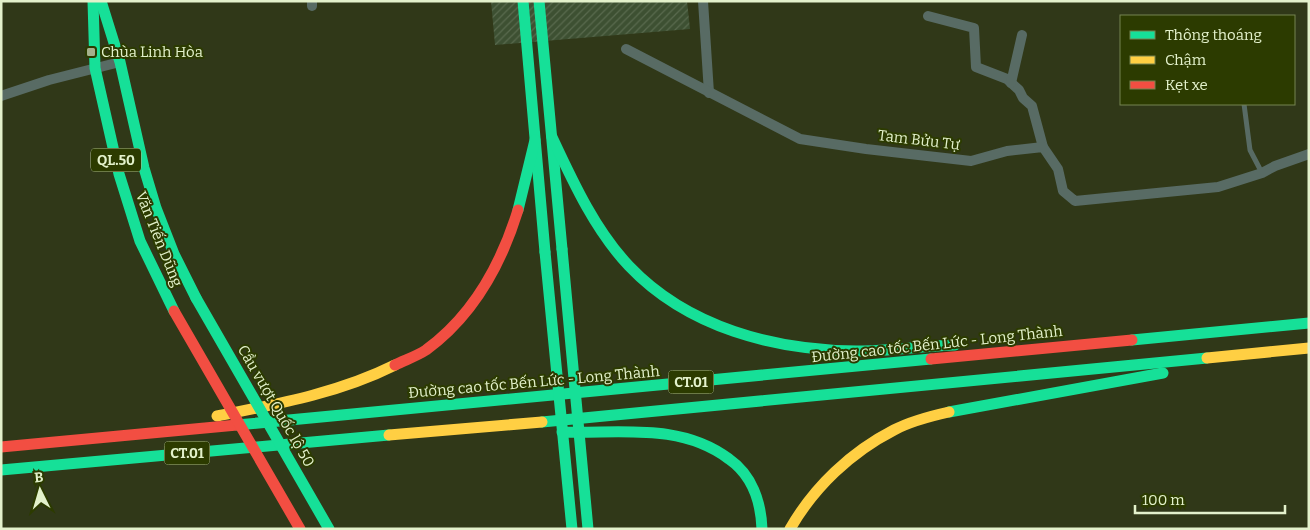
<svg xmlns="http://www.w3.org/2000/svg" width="1310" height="530" font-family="Bitter,serif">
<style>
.building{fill:url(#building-hatch)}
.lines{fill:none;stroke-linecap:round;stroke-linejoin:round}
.lane{stroke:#586b64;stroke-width:5}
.street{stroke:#586b64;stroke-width:10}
.fast{stroke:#16e098;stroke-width:11}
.slow{stroke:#ffcf43;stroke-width:11}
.jam{stroke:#f24e42;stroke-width:11}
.fast-bridge{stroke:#16e098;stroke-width:11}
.jam-bridge{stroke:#f24e42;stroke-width:11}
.poi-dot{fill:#a4b08c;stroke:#2c3b00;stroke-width:2}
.labels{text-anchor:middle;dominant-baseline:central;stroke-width:4;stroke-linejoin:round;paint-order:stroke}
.shield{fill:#2c3b00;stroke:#acba8e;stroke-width:1}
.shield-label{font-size:14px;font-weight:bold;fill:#e3f1cb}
.poi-label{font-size:15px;fill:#e3f1cb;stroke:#2c3b00;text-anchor:start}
.street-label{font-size:15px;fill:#e3f1cb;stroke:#2c3b00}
</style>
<defs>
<pattern id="building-hatch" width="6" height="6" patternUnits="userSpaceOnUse" patternTransform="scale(1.25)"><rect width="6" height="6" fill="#3d5032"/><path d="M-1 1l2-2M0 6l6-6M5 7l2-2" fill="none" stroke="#596a4e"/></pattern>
</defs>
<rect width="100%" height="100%" fill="#303818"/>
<path class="building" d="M491,1H687L690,29L495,45Z"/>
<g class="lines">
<path class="lane" d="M1244,104L1250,150L1262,173"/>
<g class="street">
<path d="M703,1L709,93"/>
<path d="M312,6V1"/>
<path d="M928,16L974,28L976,67L1007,79L1019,90L1023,98L1032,106L1043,147"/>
<path d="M626,49L800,139L866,149L971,161L1007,151L1043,147L1058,169L1063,191L1075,201L1218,187L1262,173L1275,166L1309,154"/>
<path d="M1011,83L1022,35"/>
<path d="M1,96L49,80L120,62"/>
</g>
<g class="fast">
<path d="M93,1L95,68L119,174L140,241L174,311"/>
<path d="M101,1L120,62L144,168L156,208L174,254L196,298"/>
<path d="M523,1L545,252"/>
<path d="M539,1L562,249"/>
<path d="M552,137C573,182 595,230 629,266C688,328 774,350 857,351C890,351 922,346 955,345"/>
<path d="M518,210L535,140"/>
<path d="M1132,340L1309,323"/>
<path d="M949,412L1163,373"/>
<path d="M542,422L1207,358"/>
<path d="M237,425L931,359"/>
<path d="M562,432C619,434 680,422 729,459C752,475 761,502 762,529"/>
<path d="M1,470L389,435"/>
</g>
<g class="slow">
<path d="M1207,358L1309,348"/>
<path d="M217,416C278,404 339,393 395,365"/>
<path d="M389,435L542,422"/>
<path d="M790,529C814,487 851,452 894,430C911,421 931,416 949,412"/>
</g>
<g class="jam">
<path d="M931,359L1132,340"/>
<path d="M395,365C405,360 417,356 426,350C474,315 501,265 518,210"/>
<path d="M1,447L237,425"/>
</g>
<g class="fast-bridge">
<path d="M562,249L588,529"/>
<path d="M545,252L572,529"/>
<path d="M196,298L329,529"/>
</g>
<path class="jam-bridge" d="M174,311L300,529"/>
</g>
<rect class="poi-dot" x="86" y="47" width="10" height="10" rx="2.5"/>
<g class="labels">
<g class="shield">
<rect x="91" y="148.5" width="50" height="23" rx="4"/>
<rect x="668.5" y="370.5" width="45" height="23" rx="4"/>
<rect x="164.5" y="441.5" width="45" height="23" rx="4"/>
</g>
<g class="shield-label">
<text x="116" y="160">QL.50</text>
<text x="691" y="382">CT.01</text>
<text x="187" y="453">CT.01</text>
</g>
<g class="poi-label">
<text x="101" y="52">Chùa Linh Hòa</text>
</g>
<g class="street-label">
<text transform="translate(919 140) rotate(7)">Tam Bửu Tự</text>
<text transform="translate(159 239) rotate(68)">Văn Tiến Dũng</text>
<text transform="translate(937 344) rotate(-6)">Đường cao tốc Bến Lức - Long Thành</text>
<text transform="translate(534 382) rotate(-5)">Đường cao tốc Bến Lức - Long Thành</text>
<text transform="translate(276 406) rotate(60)">Cầu vượt Quốc lộ 50</text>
</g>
</g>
<rect width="1310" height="530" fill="none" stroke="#e3f1cb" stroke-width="5"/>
<rect x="1120" y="15" width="175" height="90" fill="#2c3b00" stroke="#758451"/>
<rect x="1130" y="31" width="25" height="8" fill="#16e098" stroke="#758451"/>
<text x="1165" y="40" font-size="15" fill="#e3f1cb">Thông thoáng</text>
<rect x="1130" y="56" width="25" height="8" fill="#ffcf43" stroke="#758451"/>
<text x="1165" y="65" font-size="15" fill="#e3f1cb">Chậm</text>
<rect x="1130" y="81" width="25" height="8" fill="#f24e42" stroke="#758451"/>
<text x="1165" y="90" font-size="15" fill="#e3f1cb">Kẹt xe</text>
<g transform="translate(40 490) rotate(355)" stroke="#2c3b00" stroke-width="4" paint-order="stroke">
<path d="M0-4L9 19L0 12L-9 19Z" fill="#e3f1cb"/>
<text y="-8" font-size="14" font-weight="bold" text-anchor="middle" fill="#e3f1cb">B</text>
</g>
<path d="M1135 505v8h150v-8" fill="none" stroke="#e3f1cb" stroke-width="2.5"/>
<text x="1142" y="505" font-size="15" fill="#e3f1cb" stroke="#2c3b00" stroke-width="4" paint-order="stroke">100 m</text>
</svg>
